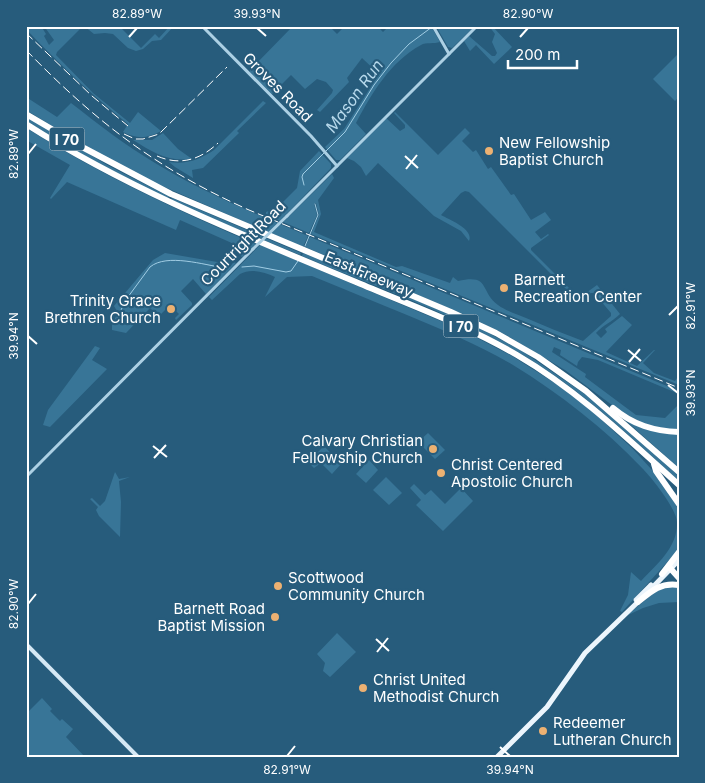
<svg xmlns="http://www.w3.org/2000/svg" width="705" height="783" font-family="Inter,sans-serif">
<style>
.green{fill:#387597}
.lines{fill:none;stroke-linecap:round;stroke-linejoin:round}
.stream{stroke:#a1cde4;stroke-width:1}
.tertiary{stroke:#acd0e4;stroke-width:3}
.secondary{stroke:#d5e8f4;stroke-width:4}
.primary{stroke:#ecf5fc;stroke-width:5}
.motorway{stroke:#fff;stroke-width:6}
.rail{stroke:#fff;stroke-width:1;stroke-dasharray:9 4;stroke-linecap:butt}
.tertiary-bridge{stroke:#acd0e4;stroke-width:3}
.ticks{fill:none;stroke:#fff;stroke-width:2}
.poi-dot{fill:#ecb172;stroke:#275c7c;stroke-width:2}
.labels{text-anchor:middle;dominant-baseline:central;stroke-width:4.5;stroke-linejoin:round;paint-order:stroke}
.shield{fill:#275c7c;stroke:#beced8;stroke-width:1}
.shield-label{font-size:14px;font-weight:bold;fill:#fff}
.street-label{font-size:15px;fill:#fff;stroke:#275c7c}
.poi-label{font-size:15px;fill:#fff;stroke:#275c7c;text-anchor:start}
.water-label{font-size:16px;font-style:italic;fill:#b7d9ec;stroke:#275c7c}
.neatline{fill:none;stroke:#fff;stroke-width:2}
.ticks-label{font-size:12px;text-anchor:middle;fill:#fff}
</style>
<rect width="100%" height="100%" fill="#275c7c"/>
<g class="green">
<path d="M26,26H41L46,34L44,36L49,45L54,40L44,26H83L57,52L56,55L93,93L130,123L138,112L161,131C147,139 137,139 123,132L128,124C92,95 58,63 26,29Z"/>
<path d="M84,26H119L141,48L155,34L159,38L170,26H174L161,40L152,41L143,49L136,51L128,48L113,34L105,33L94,34Z"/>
<path d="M293,26H329L337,34L345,26H377L383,32L389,26H431L440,42C434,44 426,42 421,45C390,62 372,93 356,123L366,134L340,160H336L325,147L344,129L379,74L362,58L347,78L349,82L320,112L317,110L332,93L333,90L326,82L317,79L305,89L291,75L272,94L250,73V70Z"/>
<path d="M436,26H475L452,48L448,47Z"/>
<path d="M489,26H492L512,47L494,64L476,45L470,51L464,41L469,36L492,56H495L497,53L492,42L495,34Z"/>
<path d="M679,53V97L675,101L653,79Z"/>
<path d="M26,97L57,117L71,103C98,124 125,145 155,163C204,193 256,214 308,236L303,247L153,182L87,147L26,110Z"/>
<path d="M263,101L266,103L237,131L239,133L203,168L192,170L193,178L175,167L169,162C186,165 201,159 214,150Z"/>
<path d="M395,112L438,155L465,128L470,133L462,141L473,152L476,150L488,169L491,167L511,195L514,194L531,220L545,212L551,220L535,232L541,239L548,234L549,235L531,248V250L579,298L597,285L620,314C612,322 603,325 596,333L601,338L607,332L605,329L622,316L632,325L606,352L637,366L654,350H655L643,363L654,373L675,381L679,375V385L311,234L319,215L316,203L314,204L317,215L309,233L283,222L332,174L334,178L318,200L321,214L314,232L396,267L402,266L450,283L453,277L458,281C491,274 479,291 498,305C506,311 517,314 526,318C545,326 564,334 583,341L611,316V313L594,293H591L578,300L575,298L469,192L465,191L461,193L441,215C450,220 474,229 469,241L461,231L434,216L378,163L366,176L361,167L354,161L347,158L386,118L400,131L405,128V125L394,113Z"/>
<path d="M26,117L109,166L168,196L169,197L167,199L79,153L26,121Z"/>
<path d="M26,128C99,174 176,210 256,244L242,257L234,251L237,247L234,244L180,220L176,230L67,182L51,199L50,198L70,165L26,140Z"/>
<path d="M163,133L178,149L192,159C168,162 152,152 133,140H152Z"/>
<path d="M319,151L331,164V168L280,221L266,214V212L277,208L297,188L300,171Z"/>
<path d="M172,198L301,253L300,255L210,218L171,200Z"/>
<path d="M310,237L679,391V394L598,360L582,357L578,362L577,366L560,355L561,350L554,347L552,352L586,374L585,377L636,415L665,418L679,404V431L646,425L620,411L565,370L506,335L470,317L305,247Z"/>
<path d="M260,245L462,330L512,356L561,387L592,411L633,449L661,480L679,507V549L622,612L620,611L628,595L631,572L641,581C658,563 678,547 677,522C676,508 652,478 642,468C604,428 560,394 513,365C479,345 443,330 407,315C375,302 344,289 312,276L287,277L265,297L275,277C264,272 251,268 240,274L212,300L209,297Z"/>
<path d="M165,253L223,263L229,267L234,262L236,263L206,294L193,279L181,291L192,303V305L176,320L175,318L179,314L170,305L159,316L150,308L126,333L112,330V324L118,313L114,306L153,260Z"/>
<path d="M303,253L451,315L481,329L522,351L589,397L679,476V481C634,440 590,398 539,365C466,318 381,289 302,256Z"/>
<path d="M95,346L100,348L92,360L107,369L50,427L43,425L48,410Z"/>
<path d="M624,419L679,434V468Z"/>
<path d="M428,433L445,450L435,459L418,442Z"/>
<path d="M324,446L341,464L332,474L321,463L314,468L308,462Z"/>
<path d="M369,460L378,470L366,483L356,474Z"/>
<path d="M115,472L119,479L130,477L119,481L121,502L120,537L99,516L96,510L98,507L90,499L92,498L100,506L105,501Z"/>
<path d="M386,477L402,493L389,505L373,490Z"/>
<path d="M414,484L425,495L431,490L445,504L461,488L473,501L443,531L416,505L421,500L410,488Z"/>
<path d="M661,587H679V602L659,603L643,608L626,616Z"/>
<path d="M337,633L356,652L330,677L323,671L325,663L317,654Z"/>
<path d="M42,698L52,709L50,711L60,721L62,719L73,729L66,737L85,757H26V714Z"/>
</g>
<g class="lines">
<g class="stream">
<path d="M304,185L302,177L303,174L345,132L374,85L391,63L409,44L432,27"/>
<path d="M305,246L318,215L315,204"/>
<path d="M242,267L254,266L286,272L291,271L298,261"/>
<path d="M115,324L125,301L150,267C167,253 204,265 225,268"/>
</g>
<g class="tertiary">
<path d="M202,26L311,136L337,166"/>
<path d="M433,26L449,54"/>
<path d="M287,216L477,26"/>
<path d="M26,477L253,249"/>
</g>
<path class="secondary" d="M26,644L138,757"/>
<g class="primary">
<path d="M650,590L679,560"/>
<path d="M636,600L651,585"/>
<path d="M497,757L547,707L585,653L641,599"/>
</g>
<g class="motorway">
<path d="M26,114L84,148L171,194L451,312L496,333L538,357L586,391L679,472"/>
<path d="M26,124C130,190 243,235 356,282C410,305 466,325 517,355C577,390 627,438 679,485"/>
<path d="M613,408C633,425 654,431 679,432"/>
<path d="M654,464L656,471L679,504"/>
<path d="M670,568L679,578"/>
<path d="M662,574L679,552"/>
<path d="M638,602C651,591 661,582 679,585"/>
</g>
<g class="rail">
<path d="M26,33L92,96L128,126"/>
<path d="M26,50C96,122 157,169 249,210L679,388"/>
<path d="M124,134L135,139H143L159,134L227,67"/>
<path d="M157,156C180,166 200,160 218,143"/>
</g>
<path class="tertiary-bridge" d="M253,249L287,216"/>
</g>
<path class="ticks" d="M257,28L266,36M129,37L137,28M520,37L528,28M28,154L36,144M405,156L418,168M406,169L417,155M669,315L678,306M28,336L37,344M628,350L641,361M629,362L640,349M668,385L678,393M153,446L167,457M154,458L166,445M28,604L36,594M376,639L389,651M377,652L388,638M500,747L510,756M287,756L295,746"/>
<g class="poi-dot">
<circle cx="489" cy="151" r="5"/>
<circle cx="504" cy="288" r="5"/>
<circle cx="171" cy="309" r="5"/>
<circle cx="433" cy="449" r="5"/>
<circle cx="441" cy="473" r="5"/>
<circle cx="278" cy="586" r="5"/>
<circle cx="275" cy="617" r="5"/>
<circle cx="363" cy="688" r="5"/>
<circle cx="543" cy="731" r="5"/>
</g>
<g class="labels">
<g class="shield">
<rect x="49.5" y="127.5" width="35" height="23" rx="4"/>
<rect x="443.5" y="314.5" width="35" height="23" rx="4"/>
</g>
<g class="shield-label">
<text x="67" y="139">I 70</text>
<text x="461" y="326">I 70</text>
</g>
<g class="street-label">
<text transform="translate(278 87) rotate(45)">Groves Road</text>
<text transform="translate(243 243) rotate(-45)">Courtright Road</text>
<text transform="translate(369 274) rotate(23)">East Freeway</text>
</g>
<g class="poi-label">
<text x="499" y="142">New Fellowship<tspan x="499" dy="17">Baptist Church</tspan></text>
<text x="514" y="279">Barnett<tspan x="514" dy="17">Recreation Center</tspan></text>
<text x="161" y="300" text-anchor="end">Trinity Grace<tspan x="161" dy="17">Brethren Church</tspan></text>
<text x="423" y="440" text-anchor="end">Calvary Christian<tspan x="423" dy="17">Fellowship Church</tspan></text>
<text x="451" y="464">Christ Centered<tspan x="451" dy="17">Apostolic Church</tspan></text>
<text x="288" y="577">Scottwood<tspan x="288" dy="17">Community Church</tspan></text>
<text x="265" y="608" text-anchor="end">Barnett Road<tspan x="265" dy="17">Baptist Mission</tspan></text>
<text x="373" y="679">Christ United<tspan x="373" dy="17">Methodist Church</tspan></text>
<text x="553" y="722">Redeemer<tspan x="553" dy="17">Lutheran Church</tspan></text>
</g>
<g class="water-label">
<text transform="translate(354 96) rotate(-54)">Mason Run</text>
</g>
</g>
<rect width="705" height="783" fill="none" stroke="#275c7c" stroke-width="55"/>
<path d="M508 60v8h69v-8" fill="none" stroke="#ffffff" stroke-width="2.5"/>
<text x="515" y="60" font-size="15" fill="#ffffff" stroke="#275c7c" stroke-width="4" paint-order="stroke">200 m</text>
<rect x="28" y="28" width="650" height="728" class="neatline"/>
<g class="ticks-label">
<text x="137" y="18">82.89°W</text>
<text x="257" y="18">39.93°N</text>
<text x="528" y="18">82.90°W</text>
<text transform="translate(14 154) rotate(-90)" y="4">82.89°W</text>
<text transform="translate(691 306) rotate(-90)" y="4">82.91°W</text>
<text transform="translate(14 336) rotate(-90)" y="4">39.94°N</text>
<text transform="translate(691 393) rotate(-90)" y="4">39.93°N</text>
<text transform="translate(14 604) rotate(-90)" y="4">82.90°W</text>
<text x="287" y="774">82.91°W</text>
<text x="510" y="774">39.94°N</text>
</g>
</svg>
